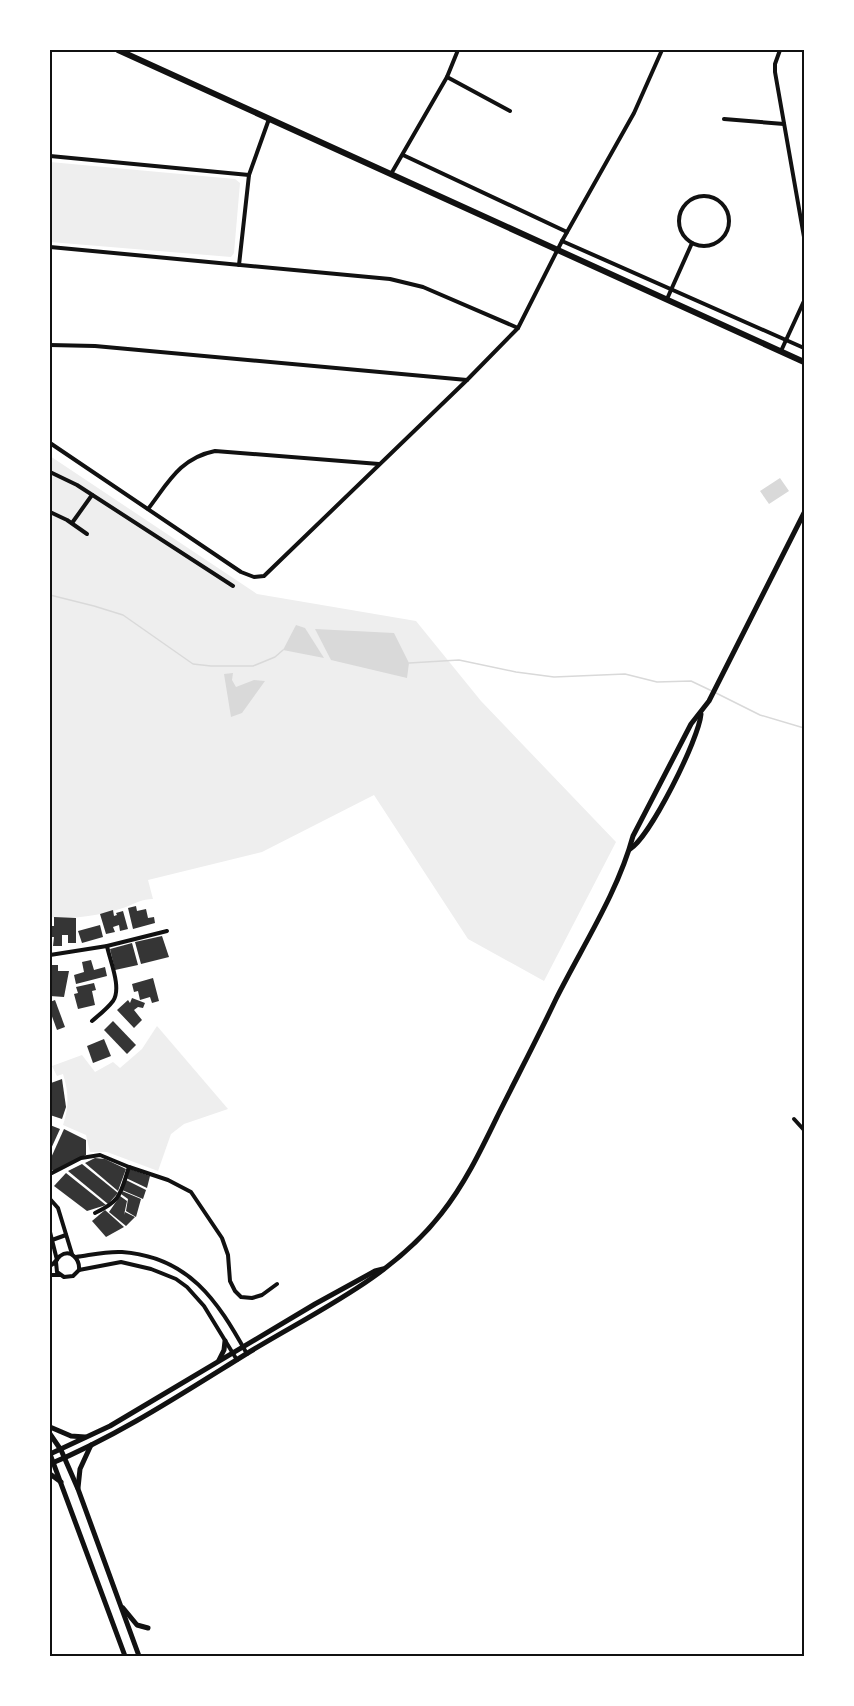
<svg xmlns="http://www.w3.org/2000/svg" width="854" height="1706" font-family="'PT Sans',sans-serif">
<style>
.green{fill:#eee}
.water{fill:#d9d9d9}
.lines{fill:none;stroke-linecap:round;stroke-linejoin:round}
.stream{stroke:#d9d9d9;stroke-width:1.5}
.building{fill:#353535}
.minor{stroke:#111;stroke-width:4}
.secondary{stroke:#111;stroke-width:5}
.primary{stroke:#111;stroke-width:6}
.neatline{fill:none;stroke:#111;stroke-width:2}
</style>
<rect width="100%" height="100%" fill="#fff"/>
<g class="green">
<path d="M50,162L235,179L240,183L234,253L231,257L50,242Z"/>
<path d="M50,456L257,594L416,621L481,701L616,842L544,981L468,939L374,795L262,852L148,880L153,899C142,899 136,903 126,907C103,915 74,920 50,917Z"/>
<path d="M157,1026L228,1109L184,1124L171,1134L158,1171L107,1152H90L86,1135L63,1125C69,1107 69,1093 63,1074L57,1076L52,1066L82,1055L95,1072L113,1062L120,1068L142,1049Z"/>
</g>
<g class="water">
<path d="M780,478L789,491L769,504L760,491Z"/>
<path d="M296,625L305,628L324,658L283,650Z"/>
<path d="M315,629L394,633L409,663L407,678L331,660Z"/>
<path d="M233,673L232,680L236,687L254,680L265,681L242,713L231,717L224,674Z"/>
</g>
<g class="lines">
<g class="stream">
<path d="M50,595L94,606L123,615L193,664L211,666H253L275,657L283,650"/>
<path d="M409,663L459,660L516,672L554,677L625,674L657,682L691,681L712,691"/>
<path d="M716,693L760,715L804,728"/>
</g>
</g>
<g class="building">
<path d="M136,906L137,911L146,909L148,918L154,917L155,923L133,929L128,908Z"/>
<path d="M113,910L114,916L117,915L116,913L123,911L128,929L120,931L119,925L113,927L115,932L106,934L100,914Z"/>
<path d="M54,917L76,918V943H68V935H62V946H53L54,937H50V926H54Z"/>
<path d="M100,925L103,937L82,943L78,931Z"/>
<path d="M162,936L169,957L141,964L135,942Z"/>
<path d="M132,943L138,965L115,970L110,949Z"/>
<path d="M91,960L94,970L105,967L107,976L76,984L74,975L84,972L82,962Z"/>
<path d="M51,965H58V971H69L64,997L50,996Z"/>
<path d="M153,978L159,1001L152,1003L150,997L140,1000L138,991L134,992L132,984Z"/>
<path d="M94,983L96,990L92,991L95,1005L78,1009L74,994L78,993L76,987Z"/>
<path d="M132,998L145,1003L143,1008L138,1007L134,1010L142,1020L134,1028L117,1010L128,1000L130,1003Z"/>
<path d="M55,1000L65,1027L57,1030L50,1011V1002Z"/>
<path d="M113,1021L136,1045L127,1054L104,1030Z"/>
<path d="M104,1039L111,1056L93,1063L87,1046Z"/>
<path d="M62,1079L66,1107L62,1119L50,1115V1086L51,1083Z"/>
<path d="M50,1125L60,1129L50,1151Z"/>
<path d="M64,1129L86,1140V1155L55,1171L50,1169V1160Z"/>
<path d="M95,1158L105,1159L126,1169L118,1191L85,1163Z"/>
<path d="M82,1164L118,1193L108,1204L68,1171Z"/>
<path d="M130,1169L150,1176L147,1188L126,1178Z"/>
<path d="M66,1173L106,1205L87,1211L54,1186Z"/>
<path d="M126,1180L146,1190L143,1199L122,1190Z"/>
<path d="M122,1191L141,1199L136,1217L126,1211L128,1199L121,1194Z"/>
<path d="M120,1196L127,1201L124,1215L125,1212L135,1217L126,1226L109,1212Z"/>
<path d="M105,1210L124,1227L106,1237L92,1221Z"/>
</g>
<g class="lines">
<g class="minor">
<path d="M780,50L775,64V72L804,237"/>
<path d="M447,77L510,111"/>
<path d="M724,119L784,124"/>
<path d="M403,155L567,232"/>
<path d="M50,156L249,175"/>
<path d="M391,174L447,77L458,50"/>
<circle cx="704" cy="221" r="25"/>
<path d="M562,241L804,348"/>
<path d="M50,247L390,279L423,287L518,328"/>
<path d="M239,265L249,175L269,119"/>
<path d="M667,299L692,243"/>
<path d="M50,345L95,346L467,380"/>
<path d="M781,351L804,301"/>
<path d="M50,443L241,572L254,577L264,576L467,380L518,328L562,241L634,113L662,50"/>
<path d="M50,472L77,485L233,586"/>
<path d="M148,509C168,483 180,458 215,451L379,464"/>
<path d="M50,512L67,520L87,534"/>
<path d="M72,523L92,495"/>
<path d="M50,955L107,946L167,931"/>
<path d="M92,1021C99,1015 107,1009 113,1001C122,988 110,961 107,946"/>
<path d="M794,1119L804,1130"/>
<path d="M50,1174L81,1158L100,1155L129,1167L168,1180L191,1192L222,1238L228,1255L230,1281L235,1291L241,1297L252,1298L262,1295L277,1284"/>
<path d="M50,1199L58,1208L72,1254"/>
<path d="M95,1213C122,1200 120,1194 129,1167"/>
<path d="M50,1232L57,1260"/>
<path d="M52,1240L66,1235"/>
<path d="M76,1257C91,1255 107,1251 122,1252C189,1257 217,1300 247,1354"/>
<path d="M50,1266C55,1263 56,1260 60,1256C71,1248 80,1260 79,1270L73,1276L64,1277L57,1272L56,1262"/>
<path d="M79,1270L121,1262L151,1269L176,1279L187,1287L204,1306L237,1360"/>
<path d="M50,1275H60"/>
</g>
<g class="secondary">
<path d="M630,849C650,837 699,739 701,714"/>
<path d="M219,1360L224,1350L225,1341"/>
<path d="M50,1427L71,1436L85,1437"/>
<path d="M50,1434L61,1450L78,1489L139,1656"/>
<path d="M50,1454L110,1426L315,1304L375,1271L383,1269"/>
<path d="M50,1454L125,1656"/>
<path d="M50,1464C120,1435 186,1391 251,1351C317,1311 392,1277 441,1214C465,1184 482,1148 499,1113C518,1075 538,1037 556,999C582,947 618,892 633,836L691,724L709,701L804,513"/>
<path d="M50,1474L61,1482"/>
<path d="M78,1488L80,1469L91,1445"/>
<path d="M123,1608L137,1625L148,1628"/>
</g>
<path class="primary" d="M118,50L804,362"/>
</g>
<rect width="854" height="1706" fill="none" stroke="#ffffff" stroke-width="102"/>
<rect x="51" y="51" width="752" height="1604" class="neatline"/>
</svg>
